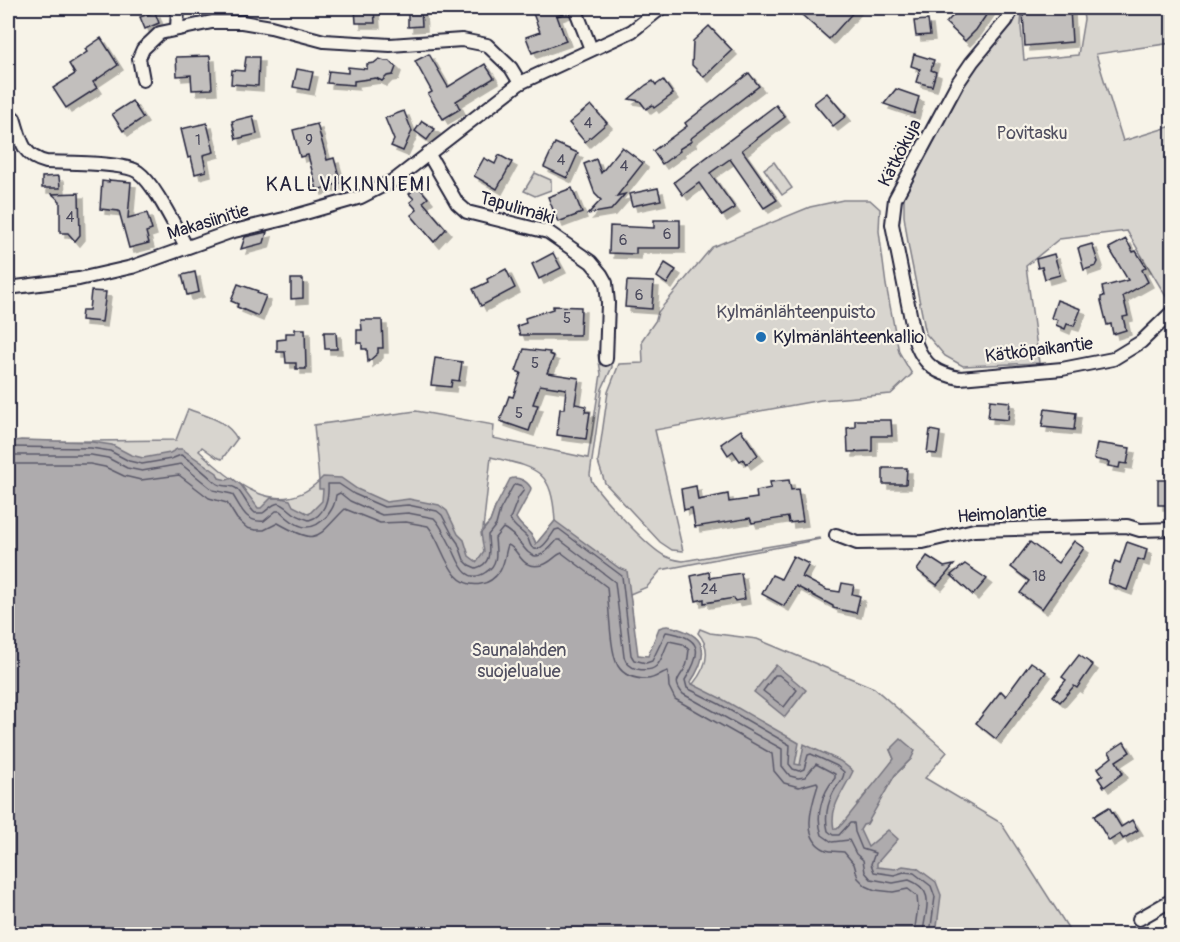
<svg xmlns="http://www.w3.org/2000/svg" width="1180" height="942" font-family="Pangolin,sans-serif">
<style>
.green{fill:#d8d5cf;stroke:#7d7c85;stroke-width:1.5;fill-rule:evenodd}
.water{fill:#aeabad;stroke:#76747f;stroke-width:1.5}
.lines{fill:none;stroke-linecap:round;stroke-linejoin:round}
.shore{stroke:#5a5969;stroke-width:1.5}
.building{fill:#c2bfbd;stroke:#22223b;stroke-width:1.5;filter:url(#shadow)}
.minor-casing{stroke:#22223b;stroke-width:16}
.minor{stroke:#f7f3e8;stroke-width:12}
.poi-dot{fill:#1f6fb2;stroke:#f7f3e8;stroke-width:2}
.labels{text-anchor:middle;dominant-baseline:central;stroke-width:4.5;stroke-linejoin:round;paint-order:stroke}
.number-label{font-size:15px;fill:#4a495c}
.park-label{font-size:18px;fill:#504f60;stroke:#f7f3e8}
.street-label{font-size:18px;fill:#22223b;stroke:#f7f3e8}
.poi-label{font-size:18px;fill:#22223b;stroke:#f7f3e8;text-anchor:start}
.neighbourhood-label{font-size:20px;letter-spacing:1.5px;fill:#22223b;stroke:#f7f3e8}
</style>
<defs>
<filter id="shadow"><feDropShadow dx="5" dy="5" stdDeviation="0" flood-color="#0004"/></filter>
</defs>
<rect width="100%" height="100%" fill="#f7f3e8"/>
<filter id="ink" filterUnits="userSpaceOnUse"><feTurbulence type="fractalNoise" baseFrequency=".0167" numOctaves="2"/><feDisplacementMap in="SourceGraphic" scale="12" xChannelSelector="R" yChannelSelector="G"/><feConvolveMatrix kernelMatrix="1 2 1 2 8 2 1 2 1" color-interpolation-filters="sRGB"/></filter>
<g filter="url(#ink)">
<g class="green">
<path d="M1020,8H1022L1021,27L1024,60L1078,55L1084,19L1082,8H1172V43L1096,54L1123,141L1172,126V303L1171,305L1127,231L1059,239L1026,266L1039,363L963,366L945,356L926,334L909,249L904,216V193L973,64L1013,24Z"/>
<path d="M774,162L792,188L782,195L764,169Z"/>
<path d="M535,173L551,180V190L535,196L524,191Z"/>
<path d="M843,200H870L880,209L879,231L886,285L899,352L912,374L891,394L821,400L655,430L683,551L672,550L660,542L605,483L598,462L608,392L619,364L643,363L642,340L656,320L658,312L712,247L810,207Z"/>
<path d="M598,355H601V364H612V367L602,389L590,475L592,482C603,498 648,548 665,556C671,559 676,560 683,561L819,538L820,539L661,570L647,587L630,594L637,655L648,657L693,684C706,668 713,650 698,633L700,629L710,633L757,639L874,688L947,752L925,778L1001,823L1072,934H654L8,442L176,440L188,409C205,416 228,420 237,439L222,459L216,457L202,447L199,451C232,481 277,521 319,481L314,425L416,411L494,425L493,438L588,458L601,374ZM491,457C537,468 552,469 555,521L536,544C532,531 521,529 516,518L495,508L490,522L483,529ZM890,750L911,759L895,775L871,814L863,797L883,775L894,759Z"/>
</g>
<g class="water">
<path d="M21,440L92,442L112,445L131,455L143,458L170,453L177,449H182L217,473L219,478L227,480L232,478L241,485L258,508H261L271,498H281L290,500L293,506L309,514L322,501L323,489H319V481L323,477L341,478L357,489L386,502L409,499L439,505L447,511L458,534L464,540L469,556L477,562L484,552L481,533L490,522L495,508L510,479C518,476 527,481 531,488L530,492L516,518C521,529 532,530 536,544L555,521L619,568L627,571L638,655L648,656L659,628C668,624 673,627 682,630C712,640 704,663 690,683L722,699L799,743L795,764L800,765L804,744L840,761L853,771C844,791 829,806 834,829H837L843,823L894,759L890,750L901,739L915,751L911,759L895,775L867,824L863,825L860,830L868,847L888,830L898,839L877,863V867L895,869L903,866L917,868L936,882L941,895L936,934H8V442Z"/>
<path d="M776,665L806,690L785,717L754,692Z"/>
</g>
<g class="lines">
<g class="shore">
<path d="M8,447L91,448L110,451L129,461L142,464L171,459L181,455C193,462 205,473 215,482C222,489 231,483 237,489C244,496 247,506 255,513H263C277,502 277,499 291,511C295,515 303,518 309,520C325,516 329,498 328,484H339L354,494L384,507L408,505L437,511L442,515L453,536L458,543L464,560L469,565L476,568C494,563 488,548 488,535L496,525L500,510L513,486L516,484L522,486L524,490L518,498L510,519C514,528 521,530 527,537C529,539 529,543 531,546C539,557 551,536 555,530L559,529L622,576L631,655L634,660L646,663L652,661L666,632C702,637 703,652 685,680L687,688L719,704L790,745L789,764L793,769L799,771L804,769L808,755L811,754L837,766L844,772C844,781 837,784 833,793C827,805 825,819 828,831L833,835H839L850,823H854L855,832L862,849L875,853L871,864L874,872L894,875L904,872L914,873L931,886L935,897L930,934"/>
<path d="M8,455H91L108,458L127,468L142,471L181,464L213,490L232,494C241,507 245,523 264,521L276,511H280C296,527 310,535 327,516C333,508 335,504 336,495L340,493L350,501L382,515L408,513L434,518C441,525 446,537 451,546C458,558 464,587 486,572C499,564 496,551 495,538L503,528C528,540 527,577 557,540H560L615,582L624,657C626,663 630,667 637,669C662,674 660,657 669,641L683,644L689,650C688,655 688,662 686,666C681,678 671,680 683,694L782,749V766L790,776L798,778L805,777L816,764L835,774V778C822,793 815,815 822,835L832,842L849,840L856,854L863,860L865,872L871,879L893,883L909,880C938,891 924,912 923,934"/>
<path d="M8,464H90L105,467L124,476L141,480L179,475L209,498L227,503L237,519L247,528L255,530H264L278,523C320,547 316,537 345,509L380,523L406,522L428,526C444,544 448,590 481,584C488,583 495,578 500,571C505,563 505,553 508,545C520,549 519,570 542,565C551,563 555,555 562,553L607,587C609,606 610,653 618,666C624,676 636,679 647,679C656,679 661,672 668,671L669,687L675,699L772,754L774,771L784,783L799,787L817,782L818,785C812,804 800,839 826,850C832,852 838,851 844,852L854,864L858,878L866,886L875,890L893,892L908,889L917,896L918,907L914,934"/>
<path d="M775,675H779L797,690L784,707L763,691Z"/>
</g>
</g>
<g class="building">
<path d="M355,8H374L375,23H356Z"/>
<path d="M531,8H567L568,12L557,16L566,41L532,53L526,37L540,32Z"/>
<path d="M809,8H857L829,39L802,15Z"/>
<path d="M960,8H991L976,30L965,41L946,23Z"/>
<path d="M1070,9L1072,42L1025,46L1023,13Z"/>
<path d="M421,10L422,26L408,27V11Z"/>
<path d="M155,12L159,23L145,29L140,17Z"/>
<path d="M928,20L930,35L916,36L914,21Z"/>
<path d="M709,26L732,50L704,77L692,65L693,41Z"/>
<path d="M101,38L118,65L93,82L97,88L66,108L53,88L75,74L69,64L87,52L85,49Z"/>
<path d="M429,54L448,87L485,64L494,78L456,101L460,109L443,119L428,94L432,92L415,61Z"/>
<path d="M914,54L934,60L931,70L936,72L932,86L916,82L920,69L911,66Z"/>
<path d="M210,56L212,89L192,90L191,75L177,76L176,57Z"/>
<path d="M246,57H259L258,86L231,84L232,70L244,71Z"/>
<path d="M379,59L385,61H390L396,67L393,75L387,76L382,81L376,78L354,81V85L327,83L329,71L348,73V67L367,69V64L374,63Z"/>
<path d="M297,69L313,72L309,90L293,87Z"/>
<path d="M749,73L759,86L690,139L692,141L679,149L680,151L662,164L653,151L687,126L685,123Z"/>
<path d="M663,80L673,94L654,108L652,105L646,109L640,101L629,99L646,85L653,81L656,85Z"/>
<path d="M896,89L919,97L914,114L884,104Z"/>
<path d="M827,93L846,116L833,126L814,103Z"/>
<path d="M132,101L143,118L123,131L112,114Z"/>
<path d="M591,105L607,123L585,142L569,123Z"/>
<path d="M776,105L785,117L742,150L777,200L764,208L730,159L710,173L735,208L722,216L699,183L683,195L674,182Z"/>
<path d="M404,111L412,131L403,151L391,146L394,140L385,118Z"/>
<path d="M253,116L257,134L236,139L232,121Z"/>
<path d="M422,121L435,129L427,140L415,131Z"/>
<path d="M207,123L214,152L203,155L206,171L195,174L191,157L188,158L181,129Z"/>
<path d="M317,124L327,160L334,158L341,183L317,190L308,155L300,157L293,130Z"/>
<path d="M555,143L578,153L567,178L544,167Z"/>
<path d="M622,147L643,163L617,196L625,194L611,210L588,214L601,200L595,194L584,164L596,159L601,173Z"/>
<path d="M499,155L512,162L497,189L474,176L484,158L495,164Z"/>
<path d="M59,176L60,188H42V177Z"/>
<path d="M109,180L131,182L128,218L147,213L152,230L146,232L149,243L129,248L119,211L100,209L102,181L109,182Z"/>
<path d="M418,186L428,198L423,202L446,229L434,242L411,215L417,210L410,202L414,199L409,194Z"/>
<path d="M572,188L582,213L558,222L548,197Z"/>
<path d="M658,188L661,200L632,206L629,194Z"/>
<path d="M79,193L80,235L75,241L68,233H60V201L52,194Z"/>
<path d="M654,220H680V248H636V254L609,253L610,226L654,228Z"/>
<path d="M267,232L264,243L241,249L245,237Z"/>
<path d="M1126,239L1133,252L1136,251L1146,267L1142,270L1148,282L1123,296L1128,316L1123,317L1126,330L1113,334L1111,324L1107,325L1101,301V297L1104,296L1102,287L1128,280L1109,248Z"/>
<path d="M1092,244L1098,262L1096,266L1084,270L1078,248Z"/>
<path d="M553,253L561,268L539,279L532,264Z"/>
<path d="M1054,254L1060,275L1045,279L1042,267L1038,268L1036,259Z"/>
<path d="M665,263L676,270L667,284L657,277Z"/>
<path d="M506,269L515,288L481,306L473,289L488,282L487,279Z"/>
<path d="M195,272L199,292L187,295L182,275Z"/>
<path d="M291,279H303V298L291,299Z"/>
<path d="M627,281L654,282L652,309L625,307Z"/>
<path d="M238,284L258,291L257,293L266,296L258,316L237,307L238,304L231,301Z"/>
<path d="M91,291L106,292L102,322L81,320L82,310H89Z"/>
<path d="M1057,300L1081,309L1074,326L1067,324L1065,329L1056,325L1058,320L1051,318Z"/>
<path d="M553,306L581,307L580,335H520L517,326L526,323L525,318L553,309Z"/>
<path d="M361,320H382L383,348H378V353L368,362L367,349H362V343H357V330H362Z"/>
<path d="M295,329H305L306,369H296V363H286L285,352H277V340L286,339V333H295Z"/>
<path d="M324,332H336L337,349H325Z"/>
<path d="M524,349L550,352L549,354L554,356L547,373L579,378L575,404L586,406L585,412H590L586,439L557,435L560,409H564L566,389L540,385L533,404L538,405L529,431L500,421L509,396L513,397L521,373L516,371Z"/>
<path d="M435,358L462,362L459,381L452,380L451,387L431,385Z"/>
<path d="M990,400L1010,402L1008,420L988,418Z"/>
<path d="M1045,409L1076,413L1074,430L1042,427Z"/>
<path d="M855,420H891L892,436H872V451L848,452L847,428L855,427Z"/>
<path d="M741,430L758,455L746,464L743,459L740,461L733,451L728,455L721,444Z"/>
<path d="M930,430L940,432L937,454L927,453Z"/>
<path d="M1097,443L1130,448L1127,464L1120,463L1119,468L1108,466L1109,462L1094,459Z"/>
<path d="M883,468H907L906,484H883Z"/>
<path d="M789,480L791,490L798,489L803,521L789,523L788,517L752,523L750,518L695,527L692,508L684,510L681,489L696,486L698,500L728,494L729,502L757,498L756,491L771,488L770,482Z"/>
<rect x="1158" y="480" width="15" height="25"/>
<path d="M1074,541L1084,548L1042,609L1020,593L1029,581L1011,567L1030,542L1058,563Z"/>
<path d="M1127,542L1147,549L1144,561L1138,559L1127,590L1108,583L1115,561L1120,563Z"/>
<path d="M793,556L809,564L802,577L827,590L840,592L842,583L854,585L852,594L860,596L856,613L833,608V606L796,586L784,606L762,594L772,575L781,579Z"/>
<path d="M927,556L944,567L954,565L937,585L917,570Z"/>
<path d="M965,564L987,579L973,595L951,575Z"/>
<path d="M709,572L710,578L741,573L745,599L735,601L734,598L704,603V599L696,601L691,576Z"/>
<path d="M1079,655L1093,665L1077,688L1074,686L1060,702L1053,696L1066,680L1062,677Z"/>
<path d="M1031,662L1046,672L996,739L976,723L1001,691L1006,696Z"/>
<path d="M1124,742L1130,752L1116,761L1123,773L1104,787L1098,778L1103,775L1098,768L1112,757L1109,752Z"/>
<path d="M1109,807L1121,827L1132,820L1138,830L1123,839L1120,834L1109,841L1094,816Z"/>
</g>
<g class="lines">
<defs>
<g id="minor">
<path d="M575,8L591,49"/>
<path d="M1013,8L1006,21L972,62L957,84L895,199L892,224L916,344C925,366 937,374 960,378L1062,369L1113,359L1141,342L1172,312"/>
<path d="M177,29L178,8"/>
<path d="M143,80L139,58L143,49L160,33L212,22H242L271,27L324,41L390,45L462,40L487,45L511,68L520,83"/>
<path d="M14,118C21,140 22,156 46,162C66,163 125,162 138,172C155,184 175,227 186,246"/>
<path d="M428,153L457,203L467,212L548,232L591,262L601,274L606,283L608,303L606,359"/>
<path d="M8,288L79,279L132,267L230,232L284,219L361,197L396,179L520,83L632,31L661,8"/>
<path d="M836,535L857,543L923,542L974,530L1127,526L1140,530L1172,529"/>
<path d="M1139,919L1172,900"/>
</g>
</defs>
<use href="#minor" class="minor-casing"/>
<use href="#minor" class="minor"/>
</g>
</g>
<circle class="poi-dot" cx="761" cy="337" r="6"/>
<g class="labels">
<g class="number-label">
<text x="588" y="123">4</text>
<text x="198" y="140">1</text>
<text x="309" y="140">9</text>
<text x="561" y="160">4</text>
<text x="624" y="166">4</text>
<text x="70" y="217">4</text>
<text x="667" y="234">6</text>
<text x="623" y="240">6</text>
<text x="639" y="295">6</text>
<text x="567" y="318">5</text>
<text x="535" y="363">5</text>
<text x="519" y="413">5</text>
<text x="1039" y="576">18</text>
<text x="709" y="589">24</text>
</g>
<g class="park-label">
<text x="1032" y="133">Povitasku</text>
<text x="796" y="312">Kylmänlähteenpuisto</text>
<text x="519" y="650">Saunalahden<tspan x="519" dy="21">suojelualue</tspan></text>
</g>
<g class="street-label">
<text transform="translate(900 153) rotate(-63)">Kätkökuja</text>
<text transform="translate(517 208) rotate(16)">Tapulimäki</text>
<text transform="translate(208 222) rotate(-17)">Makasiinitie</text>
<text transform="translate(1039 350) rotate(-7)">Kätköpaikantie</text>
<text transform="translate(1002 514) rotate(-4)">Heimolantie</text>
</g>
<g class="poi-label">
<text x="773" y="337">Kylmänlähteenkallio</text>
</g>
<g class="neighbourhood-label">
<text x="349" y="184">KALLVIKINNIEMI</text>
</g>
</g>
<rect width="1180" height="942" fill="none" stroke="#f7f3e8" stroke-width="30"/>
<rect x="15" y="15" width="1150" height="912" fill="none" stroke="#22223b" stroke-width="2" filter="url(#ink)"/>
</svg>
